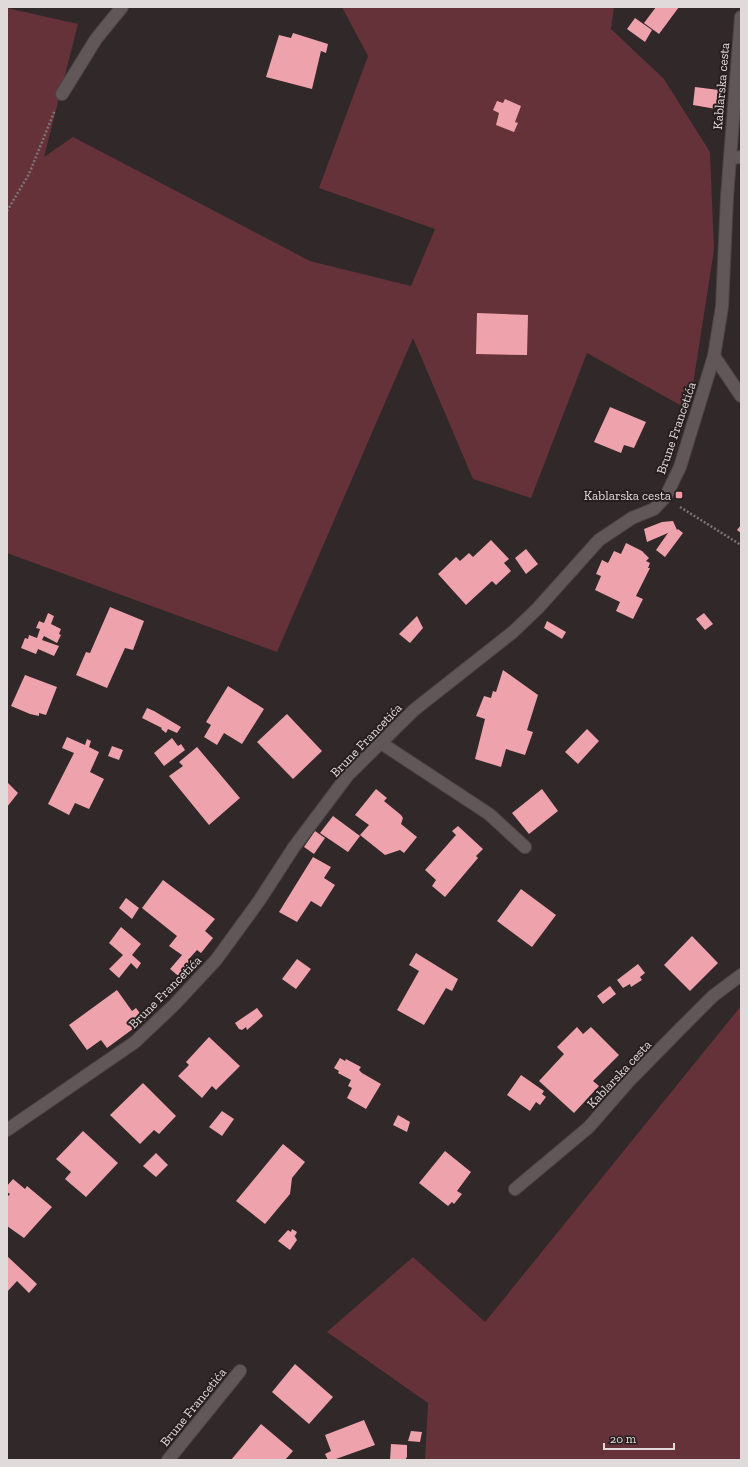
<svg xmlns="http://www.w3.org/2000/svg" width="748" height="1467" font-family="'Zilla Slab',serif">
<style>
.green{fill:#653239}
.building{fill:#eea2ab}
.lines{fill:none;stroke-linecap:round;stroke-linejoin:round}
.service-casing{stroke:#4c4546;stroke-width:14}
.minor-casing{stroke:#4c4546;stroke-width:14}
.tertiary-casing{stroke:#4c4546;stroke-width:14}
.path{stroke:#7c7475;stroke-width:2.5;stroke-dasharray:2 2;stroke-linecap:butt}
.service{stroke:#615758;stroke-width:12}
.minor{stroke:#615758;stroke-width:12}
.tertiary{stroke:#615758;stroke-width:12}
.poi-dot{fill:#f49aa5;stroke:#271f1f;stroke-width:1.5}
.labels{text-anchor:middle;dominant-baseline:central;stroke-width:4;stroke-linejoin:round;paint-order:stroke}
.street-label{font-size:13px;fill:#e0dadb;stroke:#271f1f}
.poi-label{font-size:13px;fill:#e0dadb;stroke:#271f1f;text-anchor:end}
</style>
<rect width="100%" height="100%" fill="#312829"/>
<g class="green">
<path d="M342,7H614L611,29L664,79L710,152L714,250L689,410L587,353L531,498L473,479L413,338L277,652L7,553V8L78,24L44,157L73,137L310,261L411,286L435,229L319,188L368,56Z"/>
<path d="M741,1006V1460H425L428,1403L327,1332L413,1257L485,1322Z"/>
</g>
<g class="building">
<path d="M656,7H679L659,34L644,23Z"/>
<path d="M635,18L652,30L645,42L627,29Z"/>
<path d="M293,33L328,44L326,53L321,51L312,89L266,77L279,35L291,38Z"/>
<path d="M695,87L719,90L716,109L693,105Z"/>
<path d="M505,99L521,106L515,122L518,123L514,132L496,125L499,113L493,110L497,101L503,103Z"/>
<path d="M477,313L528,315L527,355L476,354Z"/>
<path d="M610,407L646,422L634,448L624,445L621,453L594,442Z"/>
<path d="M673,521L677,530L678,529L683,533L665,557L656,550L668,533L647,542L644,529L662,522Z"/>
<path d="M741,525V533L737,530Z"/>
<path d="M491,540L509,559L504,563L511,571L496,585L492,581L466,605L438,574L456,557L460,561L469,553L473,557Z"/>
<path d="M626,543L642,551L649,558L646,561L650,563L648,568H650L636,596L643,599L633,619L616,611L620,602L595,590L601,576L596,574L602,560L608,563L614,551L621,554Z"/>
<path d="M526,549L538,564L526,574L515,558Z"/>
<path d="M110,607L144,621L133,650L125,648L107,688L76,675L86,652L90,653Z"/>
<path d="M48,613L54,616L51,624L61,629L59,634L61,635L57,643L44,636L42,640L59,646L54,656L38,649L36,654L21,648L25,638L28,639L29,635L37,638L40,629L36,628L39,621L44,623Z"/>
<path d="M704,613L713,624L705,630L696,619Z"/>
<path d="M417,616L423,628L410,643L399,634Z"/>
<path d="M547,621L566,632L562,639L544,628Z"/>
<path d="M503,670L538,695L527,730L533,732L525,755L506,749L501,767L475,759L485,719L476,716L484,696L491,698L493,691L496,692Z"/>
<path d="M25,675L57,687L46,715L39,713V716L30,714L11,706Z"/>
<path d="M228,686L264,709L242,744L224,733L217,745L204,737L211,725L206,722Z"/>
<path d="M147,708L154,711L181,727L177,733L168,729L166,733L161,729L162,728L142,718Z"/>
<path d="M287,714L322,751L293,779L257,742Z"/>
<path d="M587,729L599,741L578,764L565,752Z"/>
<path d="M67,737L85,745L87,739L91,741L89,747L99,752L90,772L104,779L89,809L75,803L69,815L48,804L74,753L62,748Z"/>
<path d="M172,738L178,746L181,744L185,750L164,766L154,753Z"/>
<path d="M112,746L123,750L119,760L108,756Z"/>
<path d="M197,747L240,798L209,825L169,776L183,766L179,762Z"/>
<path d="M7,782L18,793L7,807Z"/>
<path d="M376,789L387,798L384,801L401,815L403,818L401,824L417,837L404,853L400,850L385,855L360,835L369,825L355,815Z"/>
<path d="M542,789L558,811L529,834L512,813Z"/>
<path d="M333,816L360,836L348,852L320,833Z"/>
<path d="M458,826L483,849L476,856L478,858L445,897L432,886L436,880L425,870L456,835L452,831Z"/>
<path d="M315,831L325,838L314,854L304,847Z"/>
<path d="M313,857L331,867L324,878L335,885L321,907L311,901L297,922L279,912Z"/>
<path d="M163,880L215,919L205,931L213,938L201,953L197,950L188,960L194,965L182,979L170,969L182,955L169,946L177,936L142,908Z"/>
<path d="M521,889L556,915L532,947L497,921Z"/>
<path d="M126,898L139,908L132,919L119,908Z"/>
<path d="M121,927L141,944L132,955L141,963L137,969L131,963L119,978L109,969L123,955L109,943Z"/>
<path d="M692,936L718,963L690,991L664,965Z"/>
<path d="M416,953L458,979L452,991L446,988L424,1025L397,1010L419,971L409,965Z"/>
<path d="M297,959L311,969L296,989L282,979Z"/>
<path d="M638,964L645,973L640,977L642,980L631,987L630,984L623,988L617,980Z"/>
<path d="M610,986L616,994L603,1004L597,996Z"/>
<path d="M117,990L132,1011L136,1008L145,1020L107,1048L101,1040L87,1050L69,1025Z"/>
<path d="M257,1008L263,1016L247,1030L246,1027L242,1030L239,1029L235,1023Z"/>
<path d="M577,1027L583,1034L591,1027L619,1055L593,1081L599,1086L574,1113L539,1081L564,1054L557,1047Z"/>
<path d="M209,1037L240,1066L216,1090L212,1086L202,1098L178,1076L189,1065L186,1062Z"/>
<path d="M340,1058L345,1061L346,1059L361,1067L359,1070L362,1073L381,1084L366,1109L347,1098L352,1088L348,1086L351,1080L338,1073L339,1071L334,1068Z"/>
<path d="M521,1075L544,1091L542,1094L546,1097L540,1105L536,1102L530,1111L507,1095Z"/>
<path d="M143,1083L176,1116L159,1134L154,1130L140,1144L110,1115Z"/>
<path d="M222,1111L234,1119L222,1136L209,1127Z"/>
<path d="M398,1115L410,1122L407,1132L393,1125Z"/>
<path d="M83,1131L118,1163L86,1197L65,1179L71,1172L56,1159Z"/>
<path d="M283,1144L305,1162L292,1178L290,1194L265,1224L236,1201Z"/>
<path d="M445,1151L471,1172L457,1191L462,1194L454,1204L452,1202L448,1206L419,1183Z"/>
<path d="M156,1153L168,1165L156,1177L143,1166Z"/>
<path d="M13,1179L25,1189L27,1186L52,1207L24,1238L7,1226V1197L10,1194L7,1192V1186Z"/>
<path d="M292,1229L297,1232L295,1236L294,1235L297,1240L290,1250L278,1241L288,1230L291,1232Z"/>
<path d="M7,1256L37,1284L29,1293L17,1281L7,1292Z"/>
<path d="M295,1364L333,1397L309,1424L272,1392Z"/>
<path d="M364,1420L375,1445L336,1459L328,1460L325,1454L331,1451L325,1435Z"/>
<path d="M261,1424L293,1451L285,1460H231Z"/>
<path d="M411,1431L422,1432L420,1442L408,1441Z"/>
<path d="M391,1444L407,1445V1457L405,1460H390Z"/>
</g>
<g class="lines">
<defs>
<g id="service">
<path d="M730,158L741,157"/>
<path d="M381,743L489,814L525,847"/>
<path d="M515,1189L589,1127L629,1081L680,1029L713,996L741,975"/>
</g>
<g id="minor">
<path d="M62,94L96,39L122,7"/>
<path d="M714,356L741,396"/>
<path d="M168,1460L240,1371"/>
</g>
<path id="tertiary" d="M7,1130L135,1042L174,1005L216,960L259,901L294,847L348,775L414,710L513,632L538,608L599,540L632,518L654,509L666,496L680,467L714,356L722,307L727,197L741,17"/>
</defs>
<use href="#service" class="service-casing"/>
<use href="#minor" class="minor-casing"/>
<use href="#tertiary" class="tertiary-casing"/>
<g class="path">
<path d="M7,211L29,174L55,110"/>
<path d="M680,507L741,545"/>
</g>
<use href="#service" class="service"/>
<use href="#minor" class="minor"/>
<use href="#tertiary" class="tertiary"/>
</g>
<rect class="poi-dot" x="675" y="491" width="8" height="8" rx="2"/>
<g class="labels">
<g class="street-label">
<text transform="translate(721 86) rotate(-85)">Kablarska cesta</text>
<text transform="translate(676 428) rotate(-71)">Brune Francetića</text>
<text transform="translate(366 740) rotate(-46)">Brune Francetića</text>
<text transform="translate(165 992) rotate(-45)">Brune Francetića</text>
<text transform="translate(619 1074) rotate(-47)">Kablarska cesta</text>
<text transform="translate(193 1407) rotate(-51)">Brune Francetića</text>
</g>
<g class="poi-label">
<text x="671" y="495">Kablarska cesta</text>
</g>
</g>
<rect width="748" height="1467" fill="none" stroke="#e0dadb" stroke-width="16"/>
<path d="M604 1443v6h70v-6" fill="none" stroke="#e0dadb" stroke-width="2"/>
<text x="610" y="1443" font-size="12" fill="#e0dadb" stroke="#271f1f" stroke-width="3" paint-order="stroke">20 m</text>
</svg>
